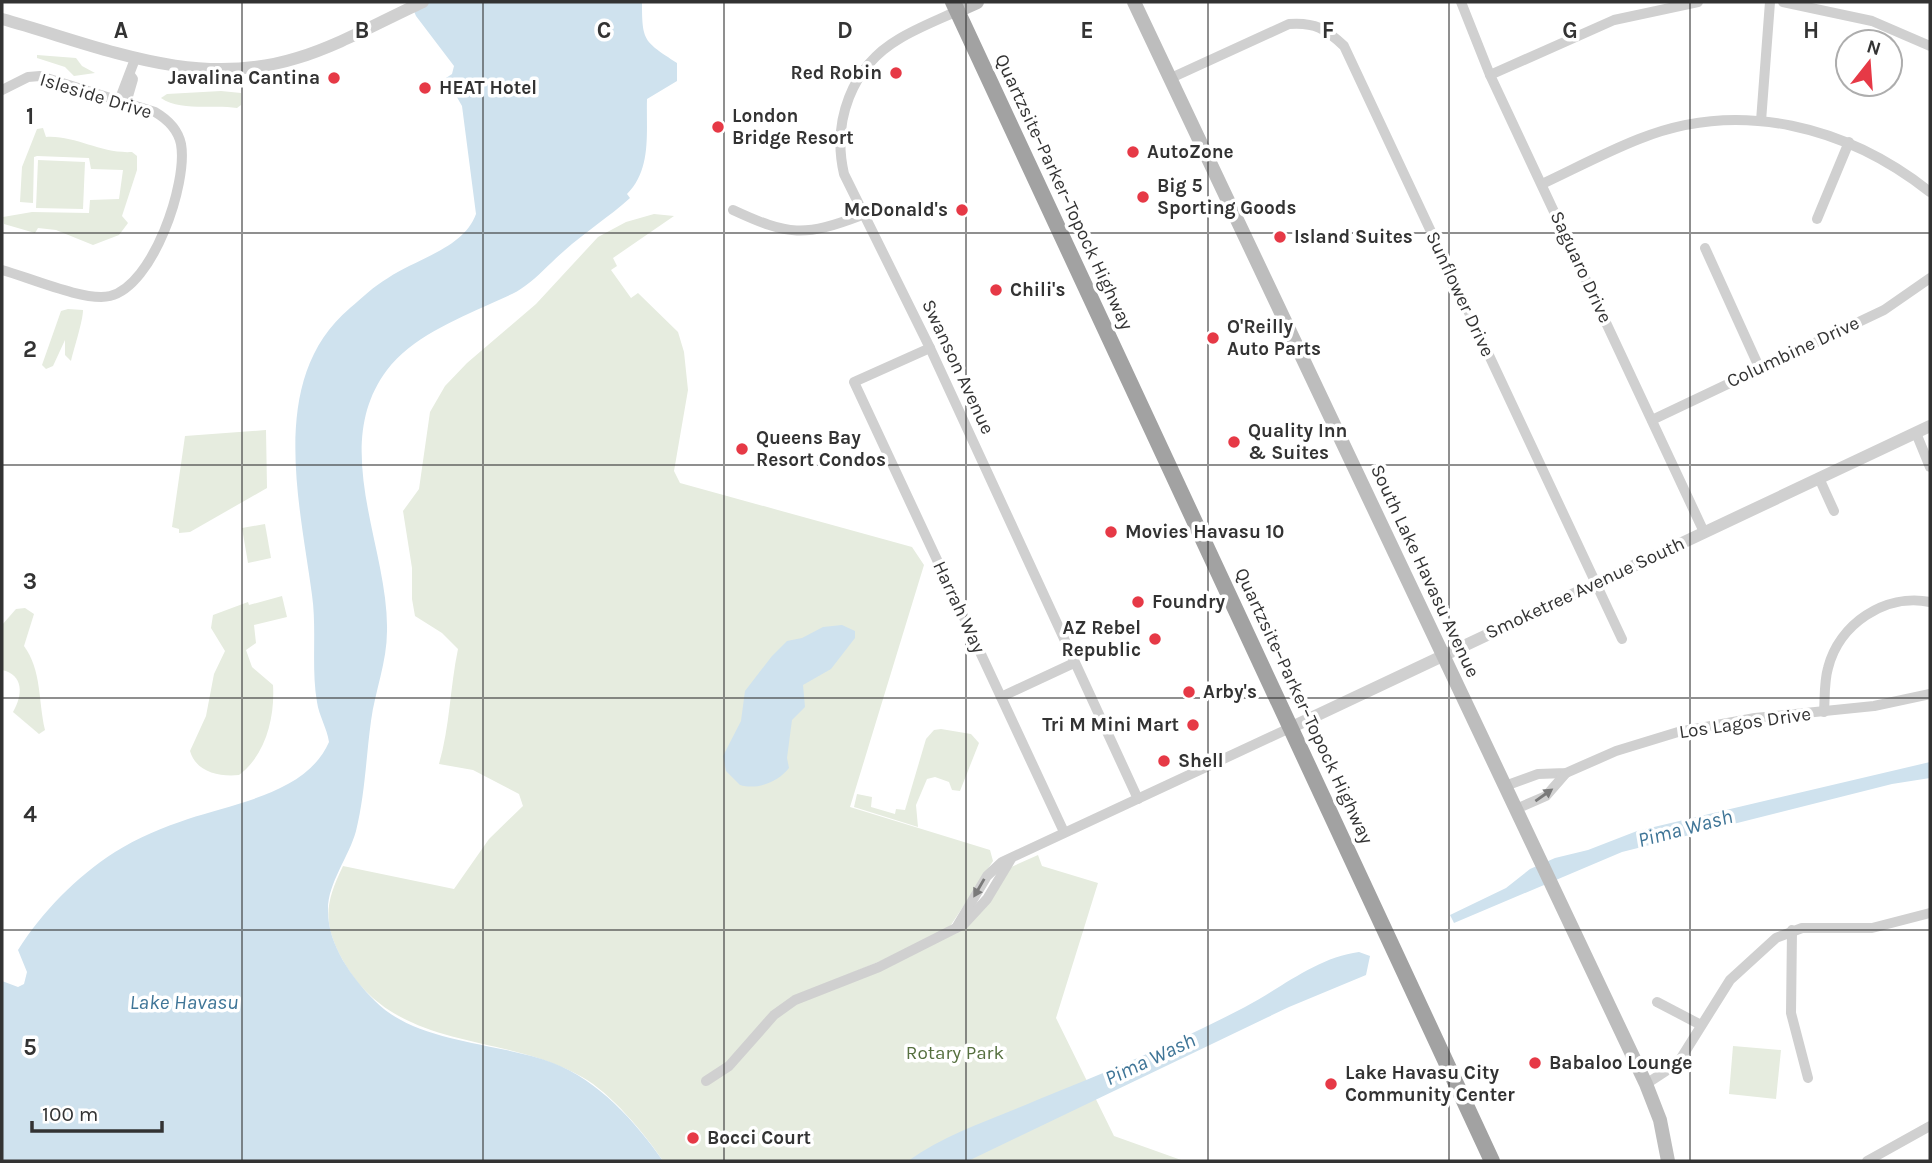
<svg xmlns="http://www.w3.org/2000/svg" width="1932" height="1163" font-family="Karla,sans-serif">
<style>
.green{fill:#e6ecdf}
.water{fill:#cfe2ee}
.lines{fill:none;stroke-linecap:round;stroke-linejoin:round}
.minor{stroke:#d0d0d0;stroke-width:10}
.tertiary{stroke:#d0d0d0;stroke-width:12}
.secondary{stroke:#bdbdbd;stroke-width:14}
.trunk{stroke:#a2a2a2;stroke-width:16}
.oneway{fill:#7a7a7a}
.grid{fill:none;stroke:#333;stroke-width:2;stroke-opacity:0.55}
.poi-dot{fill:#e63946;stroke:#fff;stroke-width:2.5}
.labels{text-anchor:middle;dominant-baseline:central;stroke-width:7;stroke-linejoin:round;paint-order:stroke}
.poi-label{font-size:19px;font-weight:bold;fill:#333;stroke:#fff;text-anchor:start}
.street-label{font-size:19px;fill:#333;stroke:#fff}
.park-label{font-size:19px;fill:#56703f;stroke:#fff}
.water-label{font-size:21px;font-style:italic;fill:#3f7597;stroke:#fff}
.grid-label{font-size:23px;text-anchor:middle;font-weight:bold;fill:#333;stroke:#fff;stroke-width:7;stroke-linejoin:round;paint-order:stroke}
</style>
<rect width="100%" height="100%" fill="#fff"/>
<g class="green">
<path d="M37,55L76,58L82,66L95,73L74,76L65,67L37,58Z"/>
<path d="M221,91L241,93V105L237,108C215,104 181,112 161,98L167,94Z"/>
<path d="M43,128L46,137C75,135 101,154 132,152L137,156V170L122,216L128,223L119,235L93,245L56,230L38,228L35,233L4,224L3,217L32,212L89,213L90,200L119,199L123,170L91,169L89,158L37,156L34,157L33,203L20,202L22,167L37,129Z"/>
<path d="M38,160L85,162L83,209L36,208Z"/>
<path d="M654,214L674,216L613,258L617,266L611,270L631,298L638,293L678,332L684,352L688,390L674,471L680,483L912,547L924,565L850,807L990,850L993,861L949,928L917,946L793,997L776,1018L797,1002L949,936L1009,868L1038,855L1042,866L1098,883L1056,1018L1114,1136L1184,1161H663C645,1134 611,1093 582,1077C499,1030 393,1054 341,957C322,921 326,901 343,866L454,889L489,839L523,806L519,794L473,770L439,764C450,726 450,687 458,649L442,633L415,616L412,599V568L403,511L419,489L430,412L445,386L467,363L536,304L598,237L626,222Z"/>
<path d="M68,309L83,310C83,321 74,348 71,361L65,355V340L53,366L46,369L42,365L61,311Z"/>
<path d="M266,430L267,488L190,532L179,533V529L172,527L185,436Z"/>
<path d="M265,524L271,558L248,563L242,528Z"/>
<path d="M282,596L287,617L254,625L256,643L246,650L252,667L273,685C275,717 266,755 239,775C219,777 196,772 190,751L206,716L214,674L225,651L211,628L213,615L248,602L249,605Z"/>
<path d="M25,608L34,614L24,646C42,671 38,700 45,730L39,734L13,712C23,695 24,675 2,670V625L16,609Z"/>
<path d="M941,729L971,734L979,743L960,791L952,790L949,782L935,777L927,779L916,805L918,827L854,807L857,794L872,797L871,807L895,814L896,809L905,810L926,739L934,730Z"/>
<path d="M1733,1046L1781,1050L1776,1099L1729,1094Z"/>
</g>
<g class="water">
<path d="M410,2H642C642,42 644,41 677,63V81L647,99C646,132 652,169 627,194L630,198C609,217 585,232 564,251C551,262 539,276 525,286C515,294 502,298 490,304C455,320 411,338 387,370C329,447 389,548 387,631C387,662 375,691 371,721C366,757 365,795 356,831C349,857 327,884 328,911C328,945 352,978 375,1001C417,1044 499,1042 553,1063C598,1080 636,1122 663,1161H2V981L18,987L24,984L27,972L18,950C43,911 76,877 115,852C137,838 164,827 188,819C235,803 307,793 329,742C327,728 319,716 317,702C311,667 317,630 312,595C300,503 267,378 350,308C362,298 374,286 388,278C416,259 464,248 476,214L462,106L446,78L452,74L454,66L416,16Z"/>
<path d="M842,625L855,631V638L831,669L803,685L805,707L792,720L787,758L789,768C778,782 758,790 740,785L726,771L723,756L741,721L745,691L772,656L787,641L802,638L823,627Z"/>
<path d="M1930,762V778L1892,784L1622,852L1454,923L1450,915L1506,888L1530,869L1555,858L1588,850L1637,831Z"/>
<path d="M1359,952L1370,956L1366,975L1289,1007L968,1161H908C947,1133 993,1119 1037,1100C1107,1072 1178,1042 1245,1007C1281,988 1318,957 1359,952Z"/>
</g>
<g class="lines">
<g class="minor">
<path d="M1461,2L1490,75L1704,532"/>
<path d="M1783,2L1872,21L1930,46"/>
<path d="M957,11C938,20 917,28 899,39C851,67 832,122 844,174L930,348L1138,799"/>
<path d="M1490,75L1614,20L1698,2"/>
<path d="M1171,78L1289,24C1315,22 1326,29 1344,46L1622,639"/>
<path d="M2,90L28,77L40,76L155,112C167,119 178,130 181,144C188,183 153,286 110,296C85,302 28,277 2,270"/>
<path d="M119,101L135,59"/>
<path d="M126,103L133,79L130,75"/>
<path d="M1761,121L1770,2"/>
<path d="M1542,184C1574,169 1606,152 1639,139C1740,98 1848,127 1930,192"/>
<path d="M733,210C789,236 804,237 862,215"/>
<path d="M1817,219L1849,142"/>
<path d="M1705,248L1759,367"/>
<path d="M930,348L854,382L1064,832"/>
<path d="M1652,420L1884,310L1930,278"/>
<path d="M1916,433L1930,467"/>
<path d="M1819,478L1834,511"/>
<path d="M1001,697L1074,663"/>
<path d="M1824,712C1825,697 1824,682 1828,668C1839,624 1885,593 1930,602"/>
<path d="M1505,786L1538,774L1566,773L1616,751L1678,732L1755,718L1874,706L1930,694"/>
<path d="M1516,809L1546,796L1566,773"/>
<path d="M956,928L987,876L1002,862L1292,727"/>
<path d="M1792,930L1791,1013L1808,1078"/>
<path d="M1657,1002L1701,1025"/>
<path d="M706,1081L729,1066L774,1015L795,1000L879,967L964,924L987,899L1011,859"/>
<path d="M1646,1084L1678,1063L1730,980L1776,938L1802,928H1872L1930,913"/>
<path d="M1867,1161L1930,1126"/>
</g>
<g class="tertiary">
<path d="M2,19C100,46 194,90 297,58C340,45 381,21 423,2"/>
<path d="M1292,727L1930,426"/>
</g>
<g class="secondary">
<path d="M1134,2L1646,1084L1660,1120L1668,1161"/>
<path d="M957,11L977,2"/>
</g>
<path class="trunk" d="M953,2L1492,1161"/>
</g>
<defs><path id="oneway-solid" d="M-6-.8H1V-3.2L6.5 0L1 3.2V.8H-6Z" transform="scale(1.75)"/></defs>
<g class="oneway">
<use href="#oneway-solid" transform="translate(1544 795) rotate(-35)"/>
<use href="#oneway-solid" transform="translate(979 888) rotate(120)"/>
</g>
<path class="grid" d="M242,2V1161M483,2V1161M724,2V1161M966,2V1161M1208,2V1161M1449,2V1161M1690,2V1161M2,233H1930M2,465H1930M2,698H1930M2,930H1930"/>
<g class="poi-dot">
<circle cx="896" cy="73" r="7"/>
<circle cx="334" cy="78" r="7"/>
<circle cx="425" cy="88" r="7"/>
<circle cx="718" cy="127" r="7"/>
<circle cx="1133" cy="152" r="7"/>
<circle cx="1143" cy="197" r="7"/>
<circle cx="962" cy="210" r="7"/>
<circle cx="1280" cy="237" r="7"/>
<circle cx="996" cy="290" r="7"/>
<circle cx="1213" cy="338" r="7"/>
<circle cx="1234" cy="442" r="7"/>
<circle cx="742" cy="449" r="7"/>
<circle cx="1111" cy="532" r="7"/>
<circle cx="1138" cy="602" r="7"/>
<circle cx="1155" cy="639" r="7"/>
<circle cx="1189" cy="692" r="7"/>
<circle cx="1193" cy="725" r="7"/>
<circle cx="1164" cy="761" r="7"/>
<circle cx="1535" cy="1063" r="7"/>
<circle cx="1331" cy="1084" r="7"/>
<circle cx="693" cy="1138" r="7"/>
</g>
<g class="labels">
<g class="poi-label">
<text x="882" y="73" text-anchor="end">Red Robin</text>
<text x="320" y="78" text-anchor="end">Javalina Cantina</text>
<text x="439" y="88">HEAT Hotel</text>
<text x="732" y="116">London<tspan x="732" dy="22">Bridge Resort</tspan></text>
<text x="1147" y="152">AutoZone</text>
<text x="1157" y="186">Big 5<tspan x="1157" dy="22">Sporting Goods</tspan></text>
<text x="948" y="210" text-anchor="end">McDonald's</text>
<text x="1294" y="237">Island Suites</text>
<text x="1010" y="290">Chili's</text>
<text x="1227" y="327">O'Reilly<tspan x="1227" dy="22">Auto Parts</tspan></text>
<text x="1248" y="431">Quality Inn<tspan x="1248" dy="22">&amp; Suites</tspan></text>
<text x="756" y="438">Queens Bay<tspan x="756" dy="22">Resort Condos</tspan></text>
<text x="1125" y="532">Movies Havasu 10</text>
<text x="1152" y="602">Foundry</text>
<text x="1141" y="628" text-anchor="end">AZ Rebel<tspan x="1141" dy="22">Republic</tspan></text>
<text x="1203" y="692">Arby's</text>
<text x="1179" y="725" text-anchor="end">Tri M Mini Mart</text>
<text x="1178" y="761">Shell</text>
<text x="1549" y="1063">Babaloo Lounge</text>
<text x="1345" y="1073">Lake Havasu City<tspan x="1345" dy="22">Community Center</tspan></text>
<text x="707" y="1138">Bocci Court</text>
</g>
<g class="street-label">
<text transform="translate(96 96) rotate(17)">Isleside Drive</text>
<text transform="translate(1064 192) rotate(65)">Quartzsite–Parker–Topock Highway</text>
<text transform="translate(1581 267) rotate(65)">Saguaro Drive</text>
<text transform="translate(1460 294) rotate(65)">Sunflower Drive</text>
<text transform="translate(1793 352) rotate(-25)">Columbine Drive</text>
<text transform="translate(958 367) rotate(65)">Swanson Avenue</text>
<text transform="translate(1425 571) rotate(65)">South Lake Havasu Avenue</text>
<text transform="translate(1585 588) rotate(-25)">Smoketree Avenue South</text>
<text transform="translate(959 607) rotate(65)">Harrah Way</text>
<text transform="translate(1304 706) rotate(65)">Quartzsite–Parker–Topock Highway</text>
<text transform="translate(1745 723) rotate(-8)">Los Lagos Drive</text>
</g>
<g class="park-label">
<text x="955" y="1053">Rotary Park</text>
</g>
<g class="water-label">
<text transform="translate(1685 828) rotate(-15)">Pima Wash</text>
<text x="184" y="1002">Lake Havasu</text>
<text transform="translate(1150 1059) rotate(-25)">Pima Wash</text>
</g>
</g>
<g class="grid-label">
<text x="121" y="38">A</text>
<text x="362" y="38">B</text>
<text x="604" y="38">C</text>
<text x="845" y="38">D</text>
<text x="1087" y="38">E</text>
<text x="1328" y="38">F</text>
<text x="1570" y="38">G</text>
<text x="1811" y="38">H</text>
<text x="30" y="124">1</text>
<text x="30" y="357">2</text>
<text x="30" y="589">3</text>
<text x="30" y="822">4</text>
<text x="30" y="1055">5</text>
</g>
<rect width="1932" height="1163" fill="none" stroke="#333333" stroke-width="7"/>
<g transform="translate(1869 63) rotate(17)"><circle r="33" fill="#ffffff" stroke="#adadad" stroke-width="2"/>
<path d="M0-5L12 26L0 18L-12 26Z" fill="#e63946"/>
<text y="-10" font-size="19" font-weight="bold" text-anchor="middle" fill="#333333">N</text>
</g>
<path d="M32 1121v10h130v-10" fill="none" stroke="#333333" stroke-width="3.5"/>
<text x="42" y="1121" font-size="21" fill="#333333" stroke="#ffffff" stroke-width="5" paint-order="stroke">100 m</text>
</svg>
